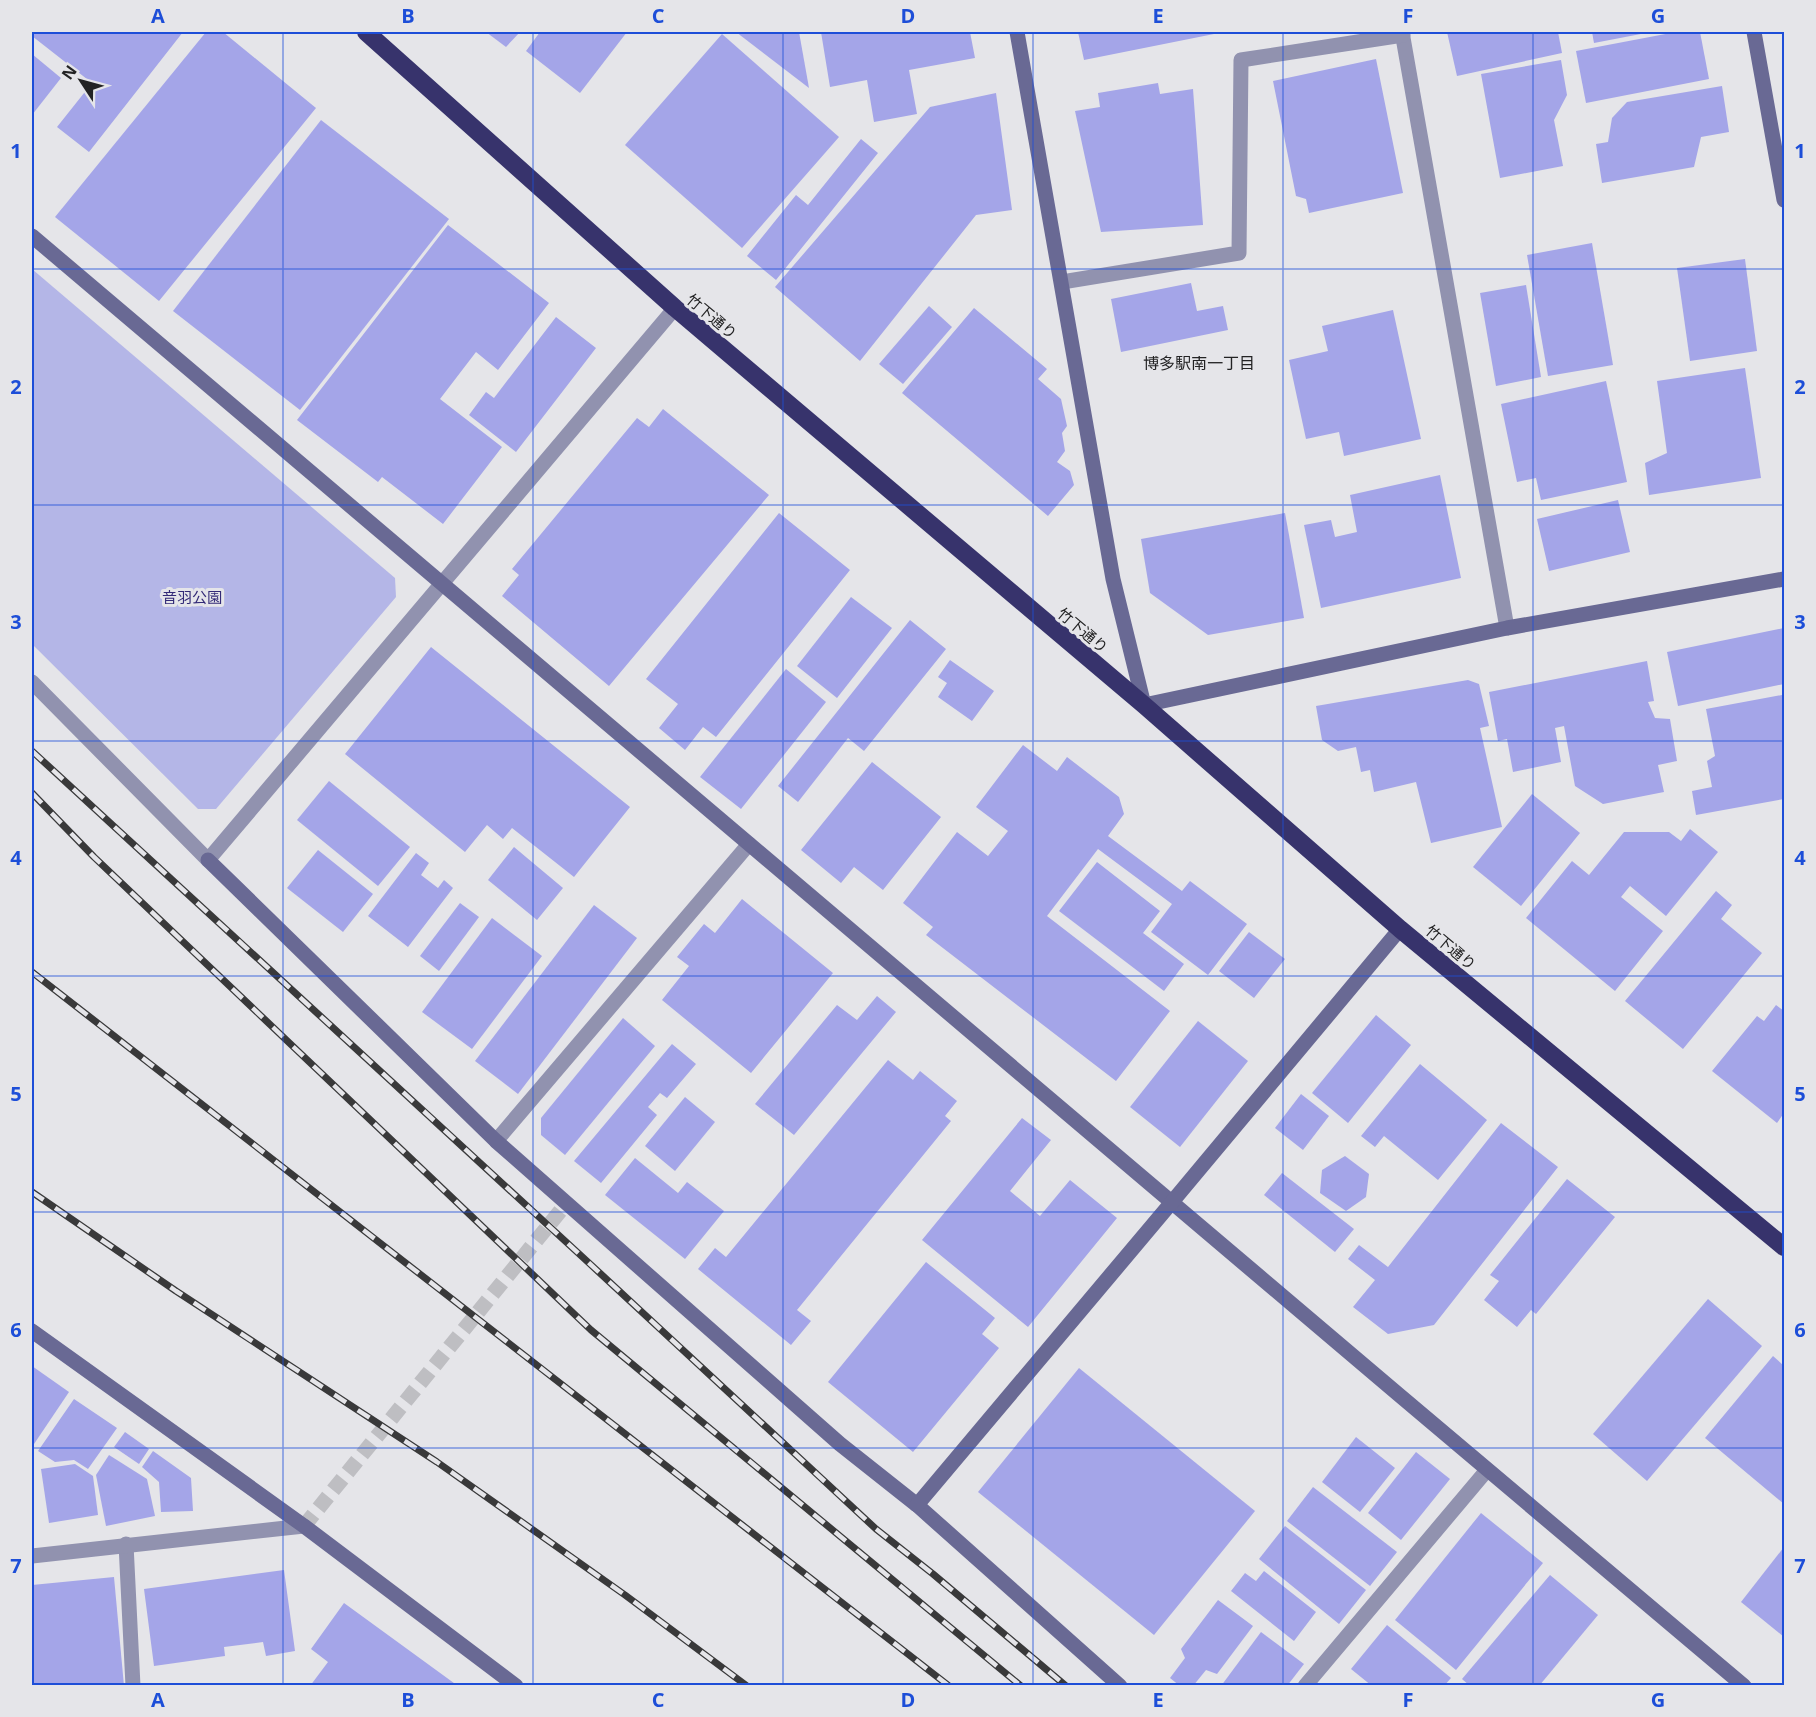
<svg xmlns="http://www.w3.org/2000/svg" width="1816" height="1717" font-family="'Open Sans','Noto Sans JP',sans-serif">
<style>
.green{fill:#b4b6e7}
.building{fill:#a4a5e8}
.lines{fill:none;stroke-linecap:round;stroke-linejoin:round}
.street-tunnel{stroke:#bebec2;stroke-width:15;stroke-dasharray:15 8;stroke-linecap:butt}
.street{stroke:#9192af;stroke-width:15}
.secondary{stroke:#696994;stroke-width:15}
.highway{stroke:#37336c;stroke-width:18}
.rail-casing{stroke:#39393a;stroke-width:7}
.rail{stroke:#e5e5e9;stroke-width:4.5;stroke-dasharray:14;stroke-linecap:butt}
.grid{fill:none;stroke:#1d4ed8;stroke-width:1.5;stroke-opacity:0.55}
.labels{text-anchor:middle;dominant-baseline:central;stroke-width:6;stroke-linejoin:round;paint-order:stroke}
.street-label{font-size:15px;fill:#232324;stroke:#e5e5e9}
.park-label{font-size:15px;fill:#332a77;stroke:#e5e5e9}
.neighbourhood-label{font-size:16px;fill:#232324;stroke:#e5e5e9}
.neatline{fill:none;stroke:#1d4ed8;stroke-width:2}
.grid-label{font-size:20px;text-anchor:middle;font-weight:bold;fill:#1d4ed8}
</style>
<rect width="100%" height="100%" fill="#e5e5e9"/>
<path class="green" d="M32,269L395,578L396,597L216,809H198L32,644Z"/>
<g class="building">
<path d="M32,32H183L89,152L57,127L92,83L32,36Z"/>
<path d="M206,32H223L316,108L159,301L55,217Z"/>
<path d="M486,32H520L506,47Z"/>
<path d="M540,32H627L580,93L526,51Z"/>
<path d="M736,32H799L809,88Z"/>
<path d="M821,32H970L975,58L909,70L917,114L874,122L867,80L830,87Z"/>
<path d="M1078,32H1214V34L1084,60Z"/>
<path d="M1447,32H1558L1562,53L1457,76Z"/>
<path d="M1592,32H1646V33L1594,43Z"/>
<path d="M1676,32H1700L1709,79L1586,103L1576,51Z"/>
<path d="M722,34L839,137L742,248L625,145Z"/>
<path d="M32,54L61,78L32,115Z"/>
<path d="M1376,59L1403,193L1309,213L1306,199L1296,196L1273,81Z"/>
<path d="M1561,60L1567,95L1554,120L1563,166L1500,178L1481,74Z"/>
<path d="M1158,83L1160,94L1193,89L1203,225L1101,232L1075,111L1100,107L1098,93Z"/>
<path d="M1722,86L1729,132L1701,137L1694,167L1602,183L1596,144L1608,142L1612,118L1627,102Z"/>
<path d="M996,93L1012,210L976,215L860,361L775,287L930,107Z"/>
<path d="M321,120L449,219L300,410L173,311Z"/>
<path d="M861,139L878,153L776,280L747,256L796,195L808,205Z"/>
<path d="M448,225L549,303L498,370L476,352L440,399L502,447L443,524L382,477L378,482L297,420Z"/>
<path d="M1592,243L1613,365L1548,376L1527,255Z"/>
<path d="M1745,259L1757,351L1690,361L1677,268Z"/>
<path d="M1191,283L1197,311L1223,306L1228,330L1121,352L1111,299Z"/>
<path d="M1526,285L1541,377L1496,386L1480,293Z"/>
<path d="M929,306L952,327L903,384L879,364Z"/>
<path d="M974,308L1047,369L1038,379L1061,399L1067,426L1062,433L1065,451L1057,462L1070,471L1074,485L1048,516L902,393Z"/>
<path d="M1393,310L1421,439L1344,456L1339,432L1306,439L1289,360L1328,351L1322,326Z"/>
<path d="M556,317L596,348L516,452L469,415L486,392L494,398Z"/>
<path d="M1745,368L1761,478L1649,495L1645,463L1667,453L1657,381Z"/>
<path d="M1606,381L1627,482L1541,500L1536,478L1517,482L1501,404Z"/>
<path d="M663,409L769,495L609,686L502,596L519,575L512,569L637,418L649,427Z"/>
<path d="M1440,475L1461,578L1321,608L1304,525L1331,520L1335,537L1357,532L1350,495Z"/>
<path d="M1618,500L1630,552L1549,571L1537,519Z"/>
<path d="M779,513L850,570L716,737L703,727L685,750L659,728L678,704L646,679Z"/>
<path d="M1285,513L1304,618L1208,635L1150,593L1141,539Z"/>
<path d="M851,597L892,628L837,698L797,666Z"/>
<path d="M910,620L946,649L864,751L848,738L798,802L778,786Z"/>
<path d="M1784,628V684L1678,706L1667,652Z"/>
<path d="M431,647L630,807L574,877L512,828L503,839L487,825L465,852L345,754Z"/>
<path d="M950,660L994,691L972,721L938,697L947,683L938,677Z"/>
<path d="M1647,661L1654,701L1648,702L1655,718L1670,719L1677,761L1658,765L1664,792L1603,804L1575,786L1564,726L1555,728L1561,762L1513,772L1507,739L1498,741L1489,692Z"/>
<path d="M786,669L826,702L741,809L700,777Z"/>
<path d="M1468,680L1479,684L1489,726L1480,728L1502,827L1431,843L1416,782L1374,792L1370,770L1361,772L1356,747L1338,751L1322,740L1316,706Z"/>
<path d="M1782,695L1784,707V799L1696,815L1692,791L1712,787L1707,761L1715,756L1706,709Z"/>
<path d="M1023,745L1057,771L1067,757L1119,797L1124,814L1108,836L1182,891L1190,881L1247,924L1208,975L1151,932L1172,904L1098,849L1047,916L1170,1011L1116,1081L926,935L933,927L903,903L957,832L988,856L1008,831L976,807Z"/>
<path d="M872,762L941,817L883,890L854,867L841,883L801,850Z"/>
<path d="M329,781L410,847L378,886L297,820Z"/>
<path d="M1532,794L1580,833L1521,906L1473,867Z"/>
<path d="M1690,829L1718,852L1666,916L1630,886L1621,897L1663,931L1615,991L1526,918L1572,861L1589,875L1624,832H1669L1681,841Z"/>
<path d="M514,847L563,888L537,920L488,880Z"/>
<path d="M318,850L373,894L343,932L287,888Z"/>
<path d="M416,853L429,863L421,875L438,888L444,880L453,888L408,947L368,916Z"/>
<path d="M1097,862L1160,911L1143,933L1184,964L1164,991L1059,911Z"/>
<path d="M1716,891L1732,905L1721,919L1762,953L1683,1049L1625,1001Z"/>
<path d="M742,899L833,973L751,1073L662,1000L689,966L677,957L704,924L715,933Z"/>
<path d="M460,903L479,917L439,971L420,956Z"/>
<path d="M594,905L637,938L518,1094L475,1061Z"/>
<path d="M492,918L542,956L472,1049L422,1012Z"/>
<path d="M1249,932L1285,959L1254,998L1219,971Z"/>
<path d="M877,996L896,1012L794,1135L755,1104L837,1005L857,1020Z"/>
<path d="M1776,1005L1784,1011V1113L1777,1123L1712,1071L1757,1016L1764,1021Z"/>
<path d="M1376,1015L1411,1045L1348,1123L1312,1093Z"/>
<path d="M623,1018L655,1046L565,1155L541,1135V1118Z"/>
<path d="M1198,1021L1248,1061L1180,1147L1130,1107Z"/>
<path d="M672,1044L696,1064L667,1098L660,1093L648,1107L657,1115L601,1183L574,1161Z"/>
<path d="M888,1060L913,1080L920,1071L957,1101L945,1116L951,1121L797,1310L811,1321L791,1345L698,1269L715,1248L726,1257Z"/>
<path d="M1420,1064L1487,1120L1438,1180L1384,1136L1375,1147L1361,1136Z"/>
<path d="M1301,1094L1329,1116L1303,1150L1275,1128Z"/>
<path d="M685,1097L715,1122L675,1171L645,1146Z"/>
<path d="M1022,1118L1051,1140L1010,1191L1040,1216L1070,1180L1117,1218L1028,1327L922,1240Z"/>
<path d="M1501,1123L1558,1167L1434,1325L1388,1334L1353,1307L1375,1280L1348,1259L1359,1245L1388,1267Z"/>
<path d="M1345,1156L1369,1174L1366,1197L1346,1211L1320,1193L1322,1170Z"/>
<path d="M635,1158L678,1193L687,1182L724,1211L685,1259L605,1195Z"/>
<path d="M1282,1173L1354,1229L1335,1252L1264,1195Z"/>
<path d="M1567,1179L1615,1217L1536,1314L1531,1310L1517,1327L1484,1300L1499,1281L1490,1275Z"/>
<path d="M926,1262L995,1318L982,1334L999,1348L913,1452L828,1382Z"/>
<path d="M1708,1299L1762,1346L1647,1481L1593,1434Z"/>
<path d="M1773,1356L1784,1366V1504L1705,1438Z"/>
<path d="M32,1366L69,1392L34,1444L32,1443Z"/>
<path d="M1079,1368L1255,1511L1154,1635L978,1492Z"/>
<path d="M74,1399L117,1428L88,1469L74,1460L55,1462L38,1451Z"/>
<path d="M125,1432L149,1449L139,1464L114,1447Z"/>
<path d="M1356,1437L1395,1468L1360,1512L1322,1482Z"/>
<path d="M153,1451L191,1478L193,1511L161,1512L159,1482L142,1467Z"/>
<path d="M1416,1452L1450,1479L1401,1540L1368,1513Z"/>
<path d="M109,1455L147,1479L155,1516L106,1526L96,1475Z"/>
<path d="M75,1464L93,1476L98,1515L49,1523L41,1469Z"/>
<path d="M1313,1487L1397,1552L1370,1586L1287,1521Z"/>
<path d="M1481,1513L1543,1563L1456,1670L1395,1620Z"/>
<path d="M1285,1526L1366,1590L1339,1624L1259,1559Z"/>
<path d="M1784,1547V1637L1741,1602Z"/>
<path d="M284,1570L295,1651L266,1656L263,1642L224,1647L225,1656L154,1666L144,1589Z"/>
<path d="M1264,1571L1316,1612L1294,1641L1231,1591L1245,1573L1256,1581Z"/>
<path d="M1550,1575L1598,1615L1539,1686H1470L1462,1679Z"/>
<path d="M114,1577L124,1686H33L32,1585Z"/>
<path d="M1218,1600L1253,1626L1217,1674L1206,1670L1193,1686H1180L1170,1678L1185,1658L1181,1649Z"/>
<path d="M344,1603L458,1686H310L328,1662L311,1649Z"/>
<path d="M1387,1625L1451,1678L1444,1686H1372L1351,1669Z"/>
<path d="M1261,1632L1304,1664L1287,1686H1221Z"/>
</g>
<g class="lines">
<path class="street-tunnel" d="M304,1526L566,1204"/>
<g class="street">
<path d="M1402,32L1507,628"/>
<path d="M1062,282L1239,253L1241,60L1403,35"/>
<path d="M32,682L208,860L675,308"/>
<path d="M496,1141L749,844"/>
<path d="M126,1544L133,1686"/>
<path d="M32,1556L304,1526"/>
<path d="M1305,1686L1487,1470"/>
</g>
<g class="secondary">
<path d="M1017,32L1113,579L1144,705L1507,628L1784,579"/>
<path d="M1754,32L1784,200"/>
<path d="M32,236C346,504 662,771 978,1038C1233,1254 1488,1471 1744,1686"/>
<path d="M208,860L496,1141L840,1444L917,1505L1120,1686"/>
<path d="M32,1331L304,1526L516,1686"/>
<path d="M917,1505L1172,1202L1400,929"/>
</g>
<path class="highway" d="M366,32L675,308L1144,705L1400,929L1784,1247"/>
<defs>
<g id="rail">
<path d="M32,751L589,1263L876,1529L933,1574L1066,1686"/>
<path d="M32,793L94,857L591,1330L1021,1686"/>
<path d="M32,972L949,1686"/>
<path d="M32,1192L176,1291L437,1462L625,1595L747,1686"/>
</g>
</defs>
<use href="#rail" class="rail-casing"/>
<use href="#rail" class="rail"/>
</g>
<path class="grid" d="M283,32V1686M533,32V1686M783,32V1686M1033,32V1686M1283,32V1686M1533,32V1686M32,269H1784M32,505H1784M32,741H1784M32,976H1784M32,1212H1784M32,1448H1784"/>
<g class="labels">
<g class="street-label">
<text transform="translate(712 316) rotate(40)">竹下通り</text>
<text transform="translate(1083 630) rotate(40)">竹下通り</text>
<text transform="translate(1451 947) rotate(40)">竹下通り</text>
</g>
<g class="park-label">
<text x="192" y="597">音羽公園</text>
</g>
<g class="neighbourhood-label">
<text x="1199" y="363">博多駅南一丁目</text>
</g>
</g>
<rect width="1816" height="1717" fill="none" stroke="#e5e5e9" stroke-width="66"/>
<g transform="translate(81 81) rotate(306)" stroke="#e5e5e9" stroke-width="4.5" paint-order="stroke">
<path d="M0-4.5L10 22L0 15L-10 22Z" fill="#232324"/>
<text y="-9" font-size="16" font-weight="bold" text-anchor="middle" fill="#232324">N</text>
</g>
<rect x="33" y="33" width="1750" height="1651" class="neatline"/>
<g class="grid-label">
<text x="158" y="23">A</text>
<text x="408" y="23">B</text>
<text x="658" y="23">C</text>
<text x="908" y="23">D</text>
<text x="1158" y="23">E</text>
<text x="1408" y="23">F</text>
<text x="1658" y="23">G</text>
<text x="16" y="158">1</text>
<text x="1800" y="158">1</text>
<text x="16" y="394">2</text>
<text x="1800" y="394">2</text>
<text x="16" y="629">3</text>
<text x="1800" y="629">3</text>
<text x="16" y="865">4</text>
<text x="1800" y="865">4</text>
<text x="16" y="1101">5</text>
<text x="1800" y="1101">5</text>
<text x="16" y="1337">6</text>
<text x="1800" y="1337">6</text>
<text x="16" y="1573">7</text>
<text x="1800" y="1573">7</text>
<text x="158" y="1707">A</text>
<text x="408" y="1707">B</text>
<text x="658" y="1707">C</text>
<text x="908" y="1707">D</text>
<text x="1158" y="1707">E</text>
<text x="1408" y="1707">F</text>
<text x="1658" y="1707">G</text>
</g>
</svg>
